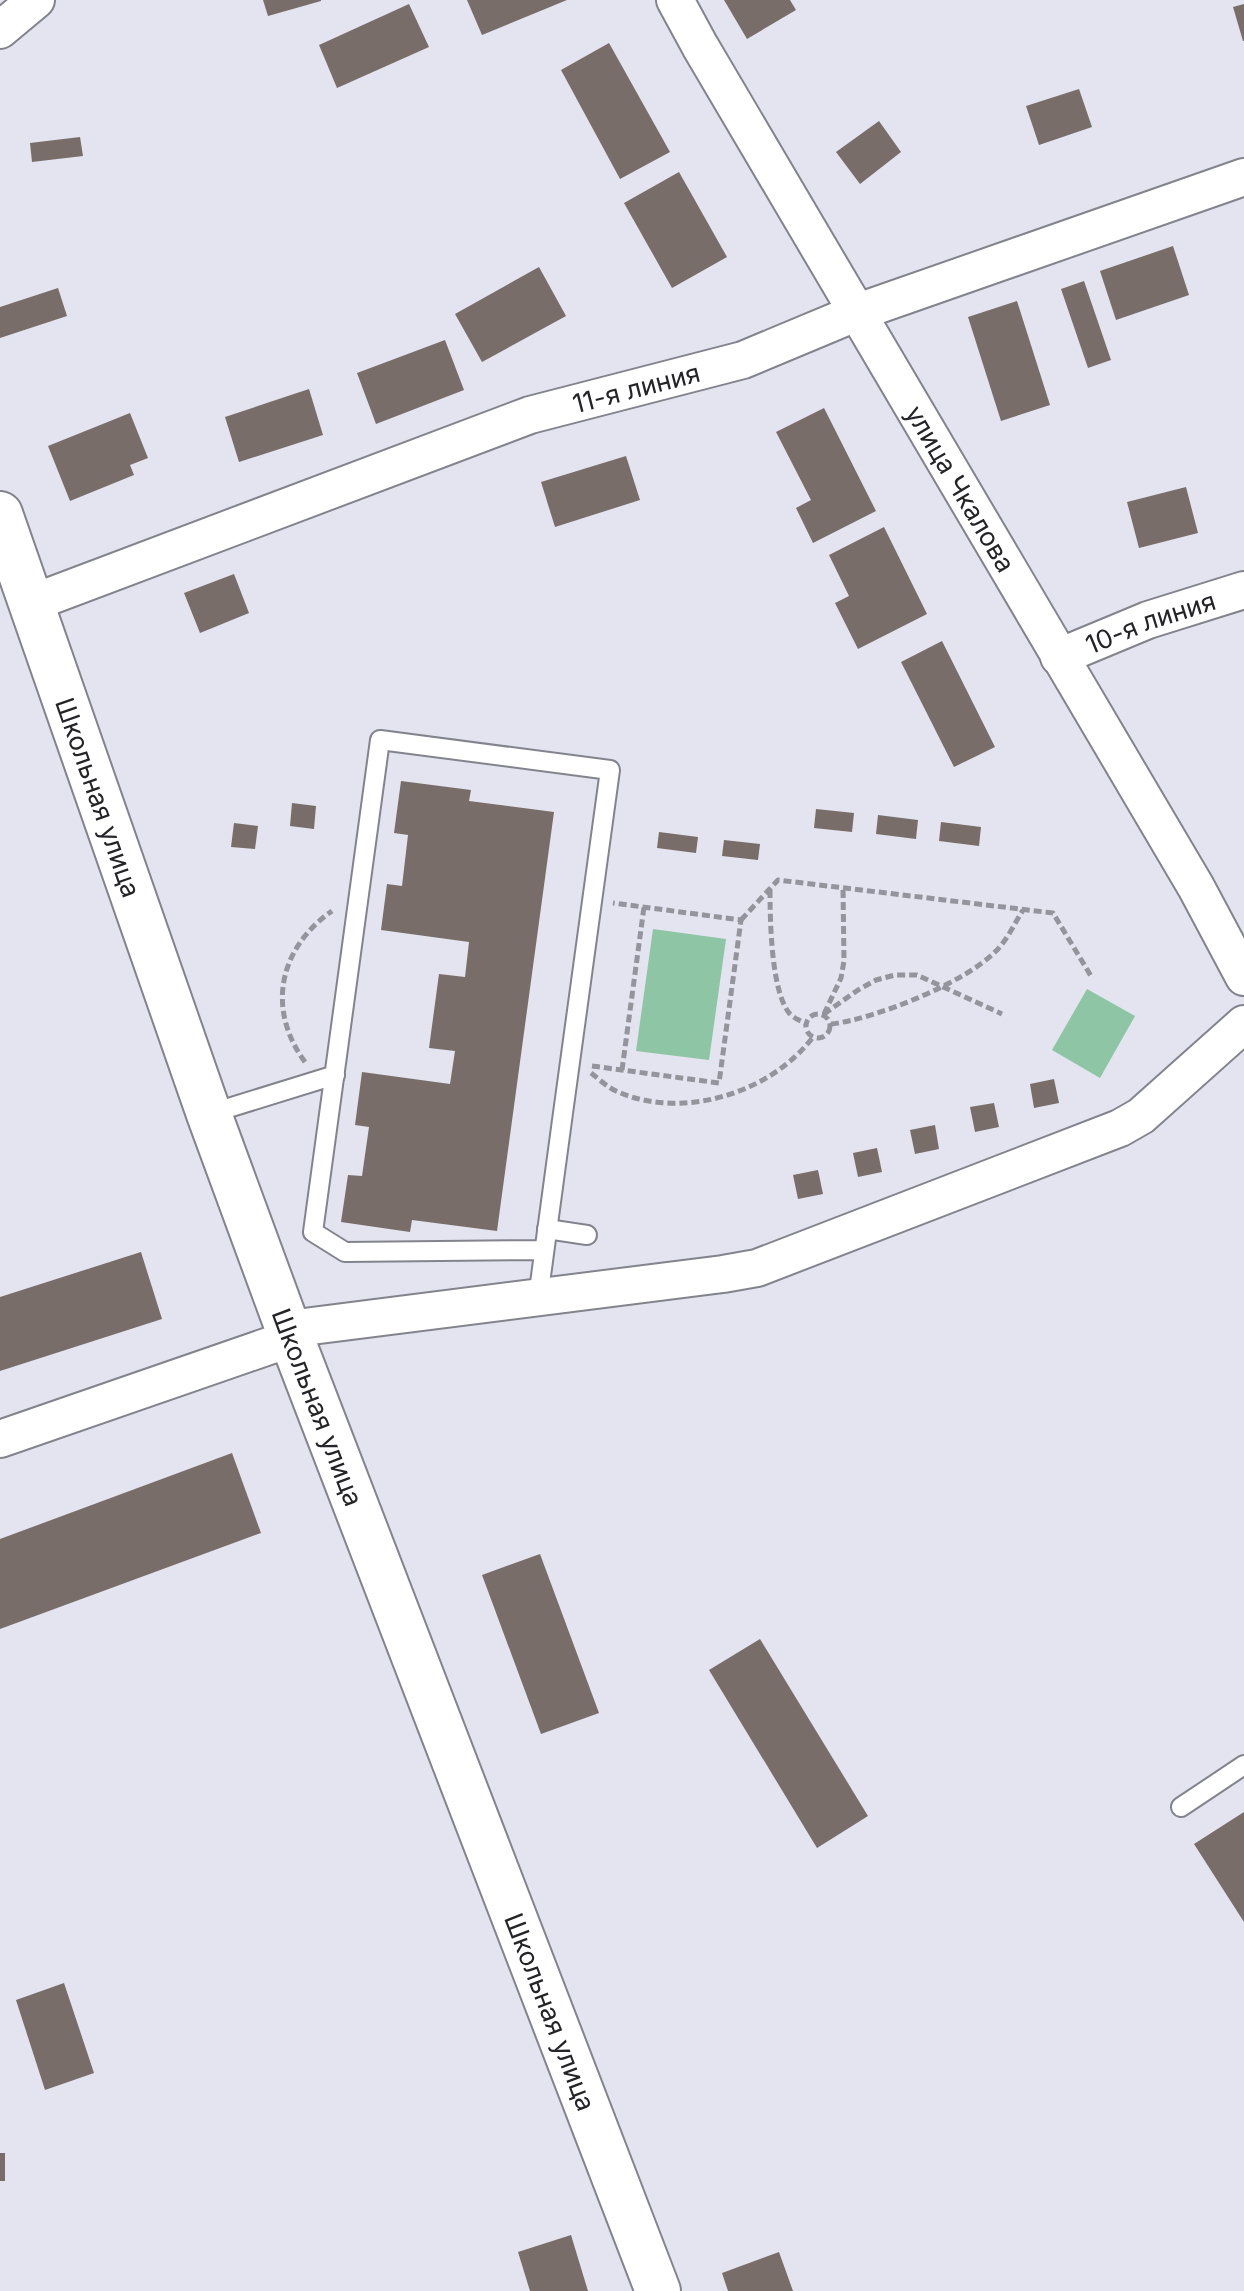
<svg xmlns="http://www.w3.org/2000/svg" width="1244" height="2291" font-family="Inter,sans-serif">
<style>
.green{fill:#8ec5a5}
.building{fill:#786d68}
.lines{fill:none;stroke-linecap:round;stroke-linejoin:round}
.service-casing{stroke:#83838d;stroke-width:22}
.minor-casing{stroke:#83838d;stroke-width:40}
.tertiary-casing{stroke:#83838d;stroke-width:48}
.path{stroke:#93949c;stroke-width:5;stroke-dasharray:8 4;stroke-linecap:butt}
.service{stroke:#fff;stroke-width:18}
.minor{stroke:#fff;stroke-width:36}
.tertiary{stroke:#fff;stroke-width:44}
.labels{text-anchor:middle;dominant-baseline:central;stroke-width:6;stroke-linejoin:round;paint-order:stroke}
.street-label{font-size:26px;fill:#242428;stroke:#fff}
</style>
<rect width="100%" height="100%" fill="#e3e4ef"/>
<g class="green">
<path d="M653,929L726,939L709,1060L636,1051Z"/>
<path d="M1087,989L1135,1016L1100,1078L1052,1050Z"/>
</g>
<g class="building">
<path d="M263,0H321V1L268,16Z"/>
<path d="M467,0H567L482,35Z"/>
<path d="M724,0H790L796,10L747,39Z"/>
<path d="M409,4L429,47L337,88L319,45Z"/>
<path d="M1244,4V41H1243L1233,7Z"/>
<path d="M609,43L670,152L620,179L561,70Z"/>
<path d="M1079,89L1092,127L1039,145L1026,106Z"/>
<path d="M879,121L901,152L860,184L836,152Z"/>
<path d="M80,137L83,156L32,162L30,143Z"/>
<path d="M679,172L727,257L672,288L624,203Z"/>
<path d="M1173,246L1189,295L1116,320L1100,271Z"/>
<path d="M539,267L566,316L482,362L455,314Z"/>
<path d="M1084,281L1111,360L1088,368L1061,289Z"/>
<path d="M58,288L67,316L0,338V307Z"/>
<path d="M1017,301L1050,405L1001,421L968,317Z"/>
<path d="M445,340L464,390L376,424L357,373Z"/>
<path d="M309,389L323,435L239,462L225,417Z"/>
<path d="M824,408L876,511L813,543L796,508L811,500L776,432Z"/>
<path d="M130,413L148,458L130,465L134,475L70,501L48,446Z"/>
<path d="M626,456L640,500L555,527L541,482Z"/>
<path d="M1186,487L1198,533L1139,548L1127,502Z"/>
<path d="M884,527L927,614L858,649L835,603L849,596L829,555Z"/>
<path d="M234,574L249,613L200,633L184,593Z"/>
<path d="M942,641L995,747L954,767L901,662Z"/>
<path d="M401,781L471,790L469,801L554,812L497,1231L412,1220L410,1232L341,1222L348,1175L362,1176L369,1127L355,1125L362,1072L450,1084L455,1051L429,1048L439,974L465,977L469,942L381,930L387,884L402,886L408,835L394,833Z"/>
<path d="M292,803L316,806L314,829L290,826Z"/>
<path d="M816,809L854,813L852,832L814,828Z"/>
<path d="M878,815L918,820L916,839L876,834Z"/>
<path d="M941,822L981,827L979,846L939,841Z"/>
<path d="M234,823L258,826L255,849L231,847Z"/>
<path d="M659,832L698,837L696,853L657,848Z"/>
<path d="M724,840L760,844L758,860L722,856Z"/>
<path d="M1054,1079L1059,1103L1034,1108L1030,1084Z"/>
<path d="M994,1103L999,1127L975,1132L970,1107Z"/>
<path d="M935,1125L939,1149L915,1154L910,1130Z"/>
<path d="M877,1148L882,1172L858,1177L853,1153Z"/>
<path d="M818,1170L823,1194L798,1199L793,1175Z"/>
<path d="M141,1252L162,1319L0,1371V1297Z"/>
<path d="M232,1453L261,1533L0,1629V1539Z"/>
<path d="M540,1554L599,1713L541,1734L482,1575Z"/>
<path d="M760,1639L868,1816L817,1848L709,1670Z"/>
<path d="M1244,1812V1922L1194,1844Z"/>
<path d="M64,1983L94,2073L45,2090L16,2000Z"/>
<rect x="0" y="2153" width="5" height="28"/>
<path d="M571,2235L588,2291H530L518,2252Z"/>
<path d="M779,2252L793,2291H728L722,2273Z"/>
</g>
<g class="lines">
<defs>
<g id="service">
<path d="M209,1114L335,1075"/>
<path d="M547,1229L587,1235"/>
<path d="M538,1298C562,1122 585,946 610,770L380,740L313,1232L345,1252L544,1250"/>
<path d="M1181,1807L1244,1765"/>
</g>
<g id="minor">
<path id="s1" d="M675,0L700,46L1196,887L1244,977"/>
<path d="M0,30L36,0"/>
<path id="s2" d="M32,603L530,415L743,360L858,312L1244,177"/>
<path id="s3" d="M1059,657L1148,620L1244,590"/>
<path d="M288,1329L723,1274L757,1268L1120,1128L1141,1116L1244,1024"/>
<path d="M0,1439L292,1338"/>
</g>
<g id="tertiary">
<path id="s4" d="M0,514L209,1114L288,1329L658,2291"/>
</g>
</defs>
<use href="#service" class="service-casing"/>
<use href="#minor" class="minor-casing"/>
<use href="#tertiary" class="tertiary-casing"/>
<g class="path">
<path d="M770,890C770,919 771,993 790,1014C794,1018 801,1021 806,1024"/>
<path d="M741,920L778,880L1053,913L1091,976"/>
<circle cx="818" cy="1026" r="12"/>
<path d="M824,1014L858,990L876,980L895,975H917L1002,1014"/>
<path d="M824,1014L841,978L844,961L843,888"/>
<path d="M831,1024C875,1019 965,983 996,951C1007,940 1015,923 1023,910"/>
<path d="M305,1062C266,1009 279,948 332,911"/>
<path d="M592,1066L719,1083L741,920L613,903"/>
<path d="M622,1070L644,907"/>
<path d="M591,1073C599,1079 607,1087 616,1091C682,1121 771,1093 813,1037"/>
</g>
<use href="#service" class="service"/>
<use href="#minor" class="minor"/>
<use href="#tertiary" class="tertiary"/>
</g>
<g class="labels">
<g class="street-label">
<text stroke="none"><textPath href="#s2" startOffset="642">11-я линия</textPath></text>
<text stroke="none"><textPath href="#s1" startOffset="566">улица Чкалова</textPath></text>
<text stroke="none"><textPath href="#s3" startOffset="98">10-я линия</textPath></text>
<text stroke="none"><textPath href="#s4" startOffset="300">Школьная улица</textPath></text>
<text stroke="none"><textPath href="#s4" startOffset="948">Школьная улица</textPath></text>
<text stroke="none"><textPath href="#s4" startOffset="1596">Школьная улица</textPath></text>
</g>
</g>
</svg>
